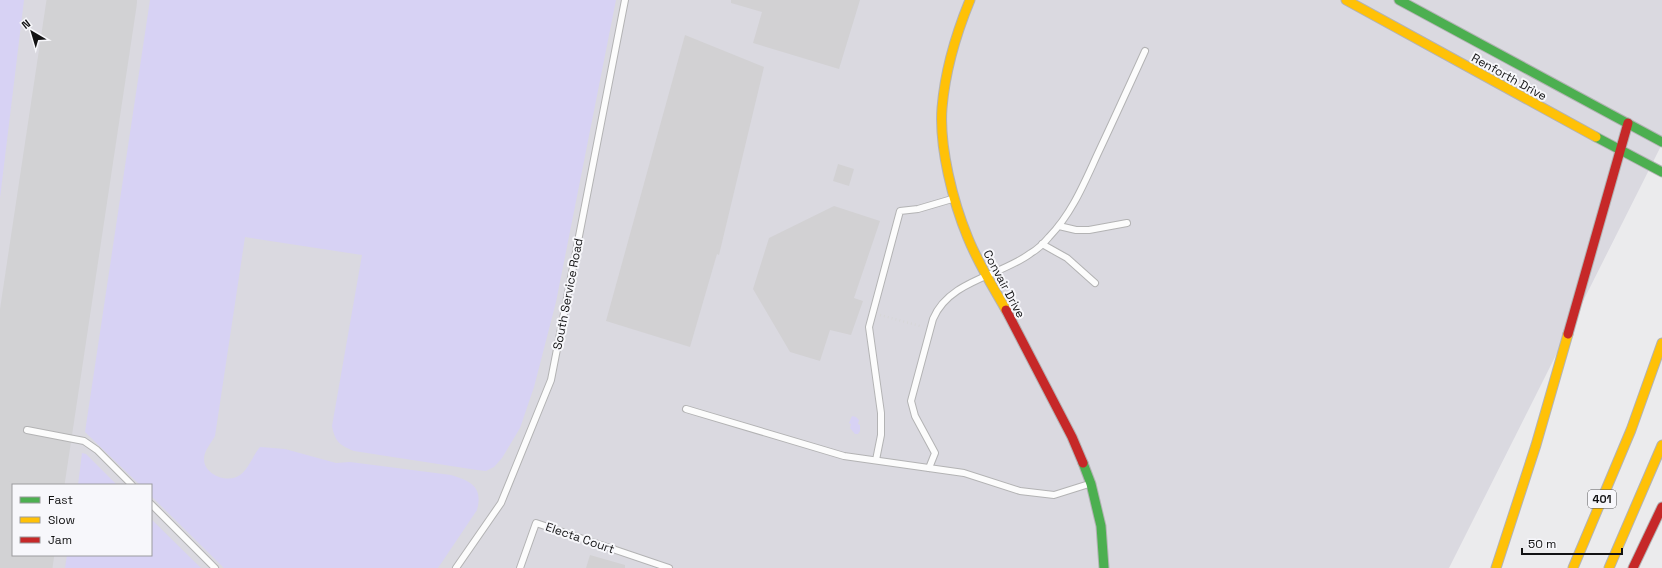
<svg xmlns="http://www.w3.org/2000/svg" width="1662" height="568" font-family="'Space Grotesk',sans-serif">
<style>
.built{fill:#dad9e0;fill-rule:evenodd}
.green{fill:#d7d2f4}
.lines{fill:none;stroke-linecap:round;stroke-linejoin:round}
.taxiway{stroke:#d2d2d4;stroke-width:36}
.runway{stroke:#d2d2d4;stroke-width:90}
.building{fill:#d2d1d3}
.lane-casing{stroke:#b3b3b4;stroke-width:8}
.fast-casing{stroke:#b3b3b4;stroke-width:11}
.slow-casing{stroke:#b3b3b4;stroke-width:11}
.jam-casing{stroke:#b3b3b4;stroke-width:11}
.path{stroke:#d7d7d8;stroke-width:2.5;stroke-dasharray:1 3;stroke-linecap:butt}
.lane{stroke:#fcfcfc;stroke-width:6}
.fast{stroke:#4caf50;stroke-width:9}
.slow{stroke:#ffc107;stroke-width:9}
.jam{stroke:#c62828;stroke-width:9}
.labels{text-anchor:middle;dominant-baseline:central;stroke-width:4;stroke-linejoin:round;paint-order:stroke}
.shield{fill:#f7f7fb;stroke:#575759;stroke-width:1}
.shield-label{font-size:11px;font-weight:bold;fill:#121213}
.street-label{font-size:12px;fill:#121213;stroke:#f7f7fb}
</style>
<rect width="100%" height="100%" fill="#ebebed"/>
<path class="built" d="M0,0H1662V144L1449,568H0ZM13,485H151V555H13Z"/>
<g class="green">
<path d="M0,0H24L0,198Z"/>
<path d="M150,0H616L556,302L534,387L520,428L502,458L494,467L486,471L477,470L354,451C339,445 335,441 332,426L362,255L245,237L215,436C211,443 204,451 204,459C204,475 228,484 240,475C249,469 253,455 260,447L285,449L336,463L350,462L451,475C472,481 483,488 477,510L438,568H224L151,496V485H140L85,432Z"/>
<path d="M852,416L856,417L859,420L858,424L860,425V431L858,434H855L850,428L851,424L849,423Z"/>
<path d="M82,453L86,454L117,485H78Z"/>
<path d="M151,519L201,568H65L67,555H151Z"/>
</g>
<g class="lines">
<path class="taxiway" d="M79,90L85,0"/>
<g class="runway">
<path d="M19,485L92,0"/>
<path d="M7,568L13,526"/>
</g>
</g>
<g class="building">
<path d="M731,0H860L839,69L753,43L762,12L731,3Z"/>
<path d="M685,35L764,67L719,255L717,254L690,347L606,321Z"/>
<path d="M838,164L854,169L849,186L833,181Z"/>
<path d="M834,206L880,221L854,298L863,301L851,335L830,330L820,361L790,352L753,289L769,238Z"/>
<path d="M590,555L625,565V568H586Z"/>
</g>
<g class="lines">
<defs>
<g id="lane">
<path d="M1059,226L1076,230H1089L1127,223"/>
<path d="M1042,244L1067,258L1095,283"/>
<path d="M686,409L844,456L964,473L1020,491L1054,495L1089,484"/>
<path d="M27,430L84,441L97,450L132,485"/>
<path d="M876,460L881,435V413L869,327L900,211L918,209L952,199"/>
<path d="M929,468L935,453L915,416L911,401L933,319C949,280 1001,276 1031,253C1038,249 1044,243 1049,237C1073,212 1085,181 1099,151C1115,117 1130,84 1145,51"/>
<path d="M151,504L215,568"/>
<path d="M456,568L501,503L551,380L625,0"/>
<path d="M520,568L536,523L669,568"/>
</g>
<g id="fast">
<path d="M1399,0L1662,142"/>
<path d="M1596,137L1662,172"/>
<path d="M1083,463L1091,484L1101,526L1104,568"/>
</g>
<g id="slow">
<path d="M970,0C956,34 945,72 942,108C939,147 953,202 968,238C978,263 993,287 1006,310"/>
<path d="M1346,0L1596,137"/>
<path d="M1496,568L1536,445L1568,334"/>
<path d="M1573,568L1631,430L1662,343"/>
<path d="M1609,568L1662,445"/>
</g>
<g id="jam">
<path d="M1006,310L1072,437L1083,463"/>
<path d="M1568,334L1628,123"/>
<path d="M1633,568L1662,507"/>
</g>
</defs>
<use href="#lane" class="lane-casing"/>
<use href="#fast" class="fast-casing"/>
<use href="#slow" class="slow-casing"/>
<use href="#jam" class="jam-casing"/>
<path class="path" d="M880,315L920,326"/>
<use href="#lane" class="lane"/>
<use href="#fast" class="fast"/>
<use href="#slow" class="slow"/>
<use href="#jam" class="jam"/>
</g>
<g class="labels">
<rect class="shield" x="1588" y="490" width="28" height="18" rx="3"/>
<g class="shield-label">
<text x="1602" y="499">401</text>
</g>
<g class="street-label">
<text transform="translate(1509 77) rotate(29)">Renforth Drive</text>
<text transform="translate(1004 284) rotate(62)">Convair Drive</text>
<text transform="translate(568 294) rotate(-79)">South Service Road</text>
<text transform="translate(580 538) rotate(19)">Electa Court</text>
</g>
</g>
<rect x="12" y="484" width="140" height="72" fill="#f7f7fb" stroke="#9b9b9e"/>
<rect x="20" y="497" width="20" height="6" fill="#4caf50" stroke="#9b9b9e"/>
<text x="48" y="504" font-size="12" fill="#121213">Fast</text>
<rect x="20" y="517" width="20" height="6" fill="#ffc107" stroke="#9b9b9e"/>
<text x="48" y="524" font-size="12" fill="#121213">Slow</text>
<rect x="20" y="537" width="20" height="6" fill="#c62828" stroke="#9b9b9e"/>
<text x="48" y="544" font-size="12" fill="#121213">Jam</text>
<g transform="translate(32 32) rotate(322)" stroke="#f7f7fb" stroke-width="3" paint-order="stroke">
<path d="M0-3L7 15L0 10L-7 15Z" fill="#121213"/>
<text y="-6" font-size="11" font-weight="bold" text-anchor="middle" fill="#121213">N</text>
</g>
<path d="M1522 548v6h100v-6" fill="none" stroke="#121213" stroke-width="2"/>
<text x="1528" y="548" font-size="12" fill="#121213" stroke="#f7f7fb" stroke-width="3" paint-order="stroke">50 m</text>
</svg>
